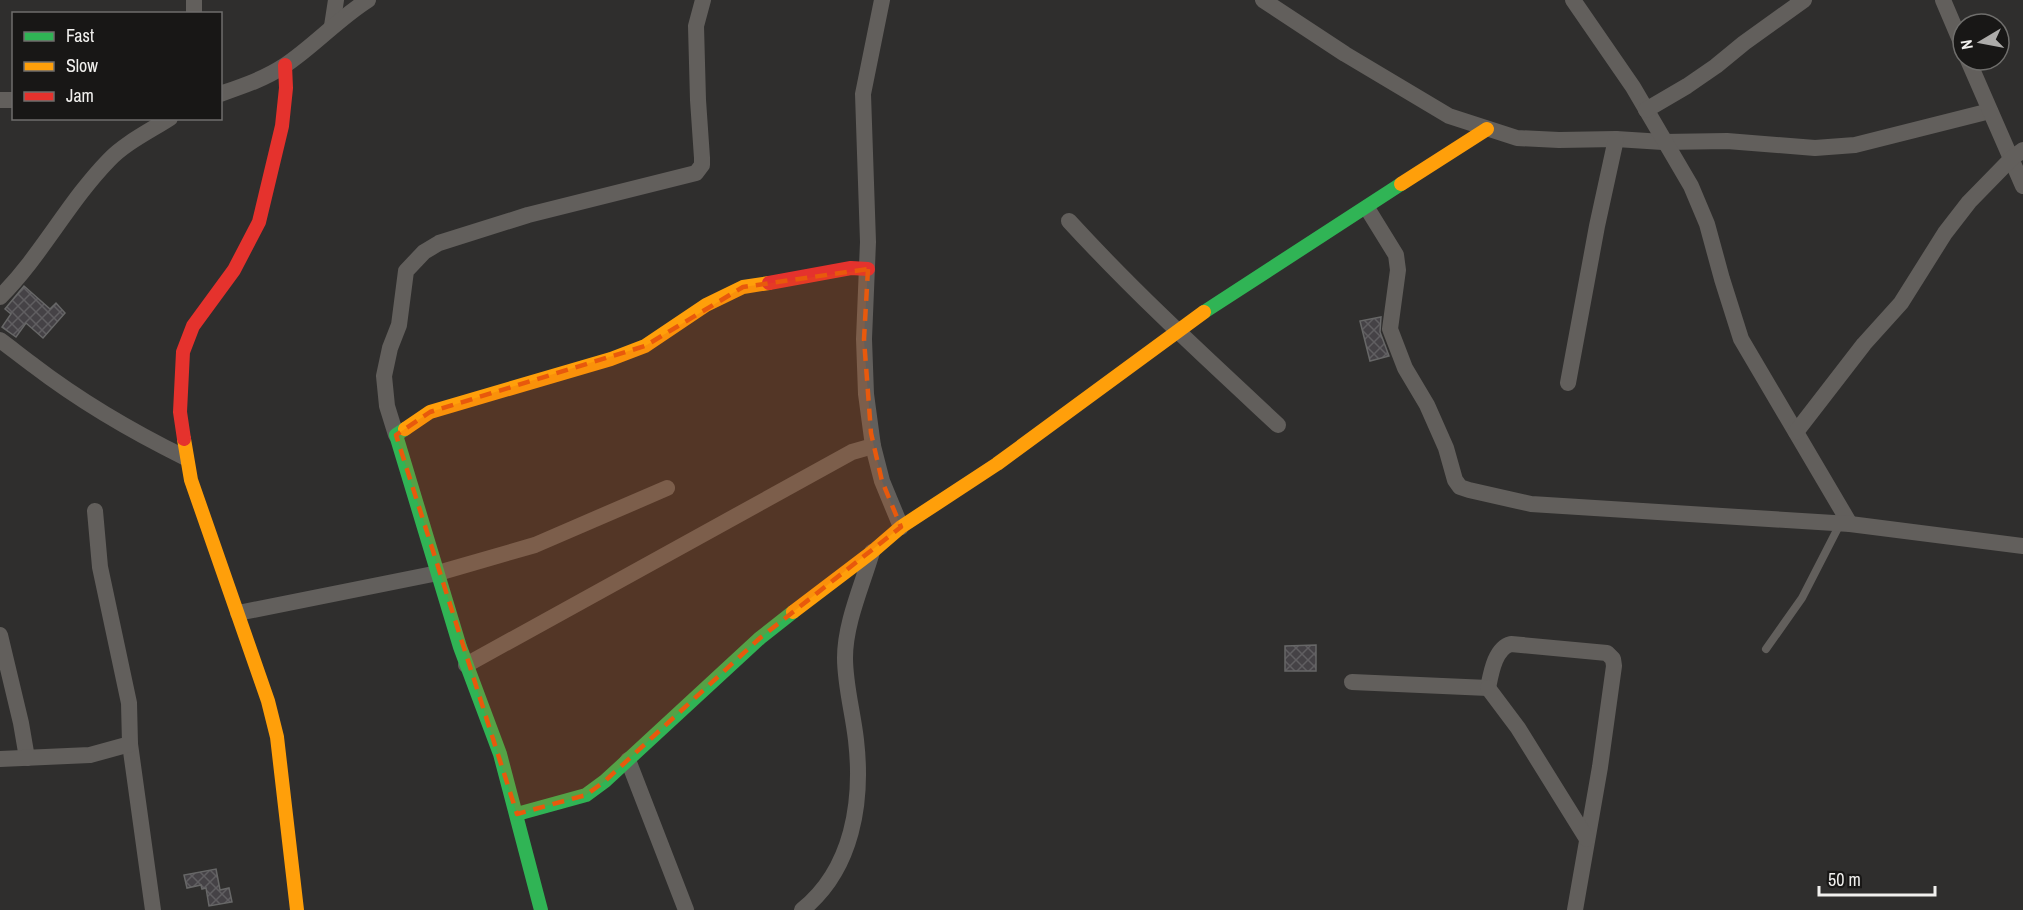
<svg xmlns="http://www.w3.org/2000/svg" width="2023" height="910" font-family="'Archivo Narrow',sans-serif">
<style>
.building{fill:url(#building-cross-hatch);stroke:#676767;stroke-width:1.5}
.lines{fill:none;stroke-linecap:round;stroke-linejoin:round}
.lane{stroke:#625f5c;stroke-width:8}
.street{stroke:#625f5c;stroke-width:16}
.fast{stroke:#30b455;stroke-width:14}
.slow{stroke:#ff9f0a;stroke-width:14}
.jam{stroke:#e5322d;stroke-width:14}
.marked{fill:#e8590c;fill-opacity:0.2;stroke:#e8590c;stroke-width:4.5;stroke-dasharray:12 8;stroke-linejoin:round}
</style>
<defs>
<pattern id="building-cross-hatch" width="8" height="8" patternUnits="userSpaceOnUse" patternTransform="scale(1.5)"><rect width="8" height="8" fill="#454246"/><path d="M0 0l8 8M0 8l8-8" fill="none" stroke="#605e61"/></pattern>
</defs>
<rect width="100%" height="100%" fill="#2f2e2d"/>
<g class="building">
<path d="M24,286L50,309L56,303L65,313L43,338L26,323L16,337L2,327L11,314L5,309Z"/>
<path d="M1381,317L1380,332L1389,356L1370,361L1360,321Z"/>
<path d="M1316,645V671H1285V646Z"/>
<path d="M216,869L220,890L229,888L232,902L209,906L206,888L202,889L201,885L187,888L184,875Z"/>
</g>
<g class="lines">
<path class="lane" d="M1766,649L1802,598L1840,524"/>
<g class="street">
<path d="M194,0V14"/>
<path d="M882,0L863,94L868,242L864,339L866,394L873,446L882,481L901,527"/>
<path d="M1263,0L1345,54L1449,116L1517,138L1559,140L1616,139L1663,142L1727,141L1815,148L1855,145L1990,111"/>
<path d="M1573,0L1633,87L1691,186L1707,224L1722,279L1741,339L1850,524"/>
<path d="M1943,0L1963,47"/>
<path d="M332,26L336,0"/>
<path d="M1968,60L2023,186"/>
<path d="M220,94C243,86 264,79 284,66C314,46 338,19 368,0"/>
<path d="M0,100H14"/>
<path d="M1646,110L1687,86L1716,66L1744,43L1804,0"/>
<path d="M1367,208L1396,255L1398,270L1390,329L1405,368L1427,405L1446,448L1455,480L1460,487L1469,490L1531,504L1850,524L2023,546"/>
<path d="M1069,221C1135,293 1206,358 1278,425"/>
<path d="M0,297C42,255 68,202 109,160C125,143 150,131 170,118"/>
<path d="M0,340C11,348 22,357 33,365C80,401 133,432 186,458"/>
<path d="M1568,383L1597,226L1616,139"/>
<path d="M1796,432L1864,344L1901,303L1945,233L1969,202L2012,158L2023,150"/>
<path d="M396,435L387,406L384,376L390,348L399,325L406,271L424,252L439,243L528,215L696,173L702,165V158L698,100L696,26L703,0"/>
<path d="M238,613L438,573L535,545L667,488"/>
<path d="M0,635L21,723L27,758"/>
<path d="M466,665L852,452L873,446"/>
<path d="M1352,682L1488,688C1491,673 1495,648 1511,644L1607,653L1613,659L1614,666L1600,767L1575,910"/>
<path d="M1488,688L1518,728L1587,839"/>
<path d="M130,744L153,910"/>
<path d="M0,759L90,755L130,744L129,703L100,567L95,511"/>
<path d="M628,760L686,910"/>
<path d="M802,910C853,869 863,801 856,740C853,713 845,685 845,658C845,623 862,586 872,552"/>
</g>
<g class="fast">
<path d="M1204,312L1401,184"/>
<path d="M405,429L396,435L460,647L500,754L541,910"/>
<path d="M517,814L586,795L605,781L760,638L793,612"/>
</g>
<g class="slow">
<path d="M1401,184L1487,129"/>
<path d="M405,429L430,412L611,359L645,346L706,305L743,287L769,283"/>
<path d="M184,439L191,480L268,701L277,737L297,910"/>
<path d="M793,612L872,552L901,527L997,464L1204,312"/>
</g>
<g class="jam">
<path d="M769,283L851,268L868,269"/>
<path d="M184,439L180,412L183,352L193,326L234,270L259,222L282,126L286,88L285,65"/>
</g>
</g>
<path class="marked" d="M868,269L864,339L871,433L882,481L901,527L760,638L605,781L586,795L517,814L396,435L430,412L645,346L743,287Z"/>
<rect x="12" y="12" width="210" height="108" fill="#181716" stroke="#6f6e6c" stroke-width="1.5"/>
<rect x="24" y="32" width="30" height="9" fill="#30b455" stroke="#6f6e6c" stroke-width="1.5"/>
<text x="66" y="42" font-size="18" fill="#f1f0ee">Fast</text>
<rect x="24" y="62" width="30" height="9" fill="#ff9f0a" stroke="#6f6e6c" stroke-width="1.5"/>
<text x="66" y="72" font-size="18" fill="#f1f0ee">Slow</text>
<rect x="24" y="92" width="30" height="9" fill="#e5322d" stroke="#6f6e6c" stroke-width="1.5"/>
<text x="66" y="102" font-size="18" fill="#f1f0ee">Jam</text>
<g transform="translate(1981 42) rotate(260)"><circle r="28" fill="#181716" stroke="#6f6e6c" stroke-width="1.5"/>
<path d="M0-4.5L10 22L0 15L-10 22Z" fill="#adacaa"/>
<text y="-9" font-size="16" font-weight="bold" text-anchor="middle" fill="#f1f0ee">N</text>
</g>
<path d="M1819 886v9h116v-9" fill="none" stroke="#f1f0ee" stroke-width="3"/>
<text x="1828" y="886" font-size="18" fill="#f1f0ee" stroke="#181716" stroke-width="4.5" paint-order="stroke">50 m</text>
</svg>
